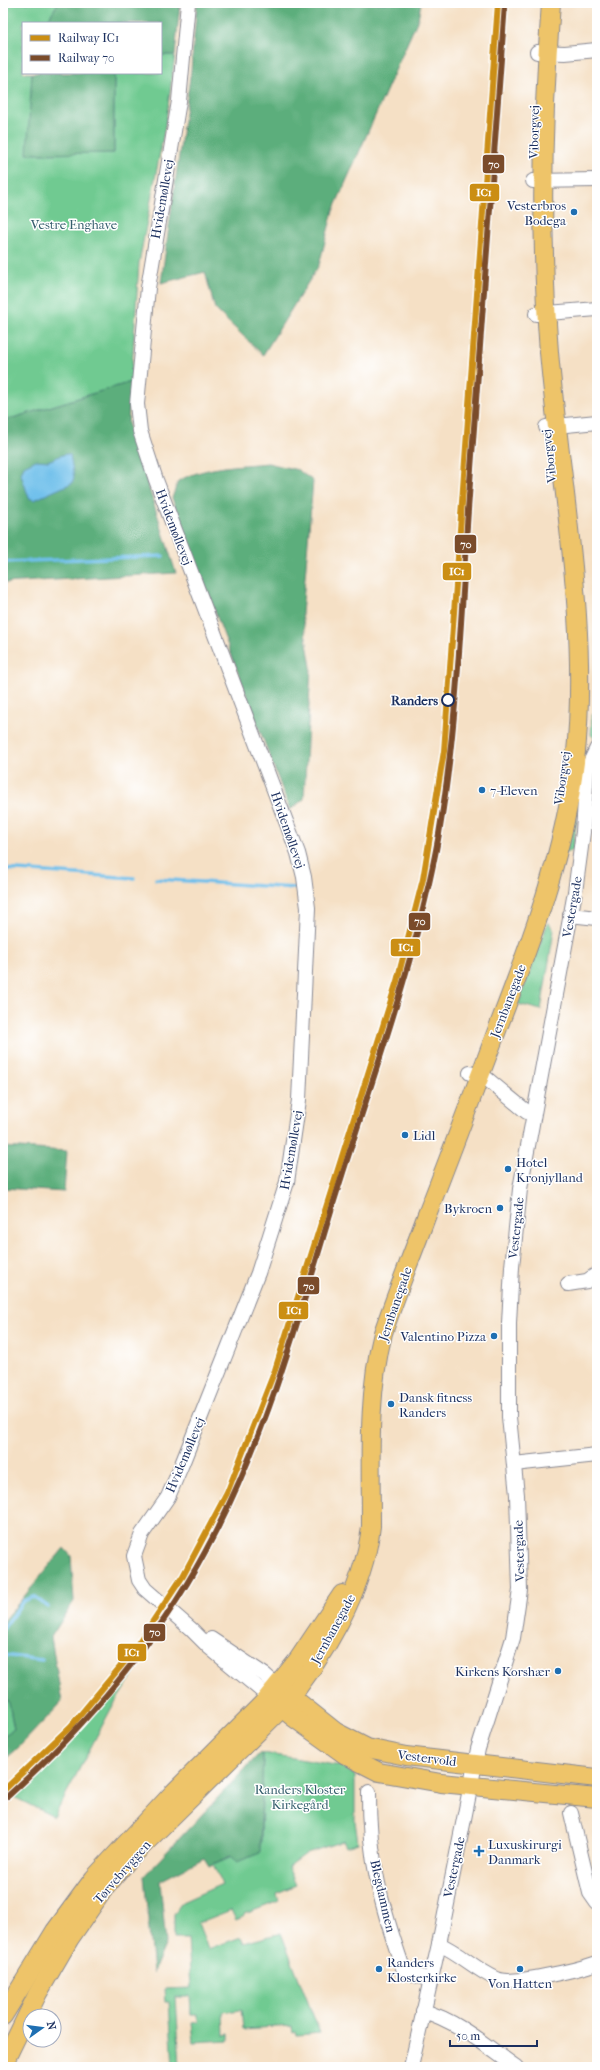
<svg xmlns="http://www.w3.org/2000/svg" width="600" height="2070" font-family="'IM FELL French Canon',serif">
<style>
.green{fill:#70ca91;stroke:#467c78}
.forest{fill:#5cae7b;stroke:#3c6e6c}
.water{fill:#70c0eb;stroke:#4678a4}
.lines{fill:none;stroke-linecap:round;stroke-linejoin:round}
.stream{stroke:#70c0eb;stroke-width:3.5}
.minor-casing{stroke:#888892;stroke-width:16}
.major-casing{stroke:#888892;stroke-width:20}
.minor{stroke:#fff;stroke-width:14}
.major{stroke:#eec469;stroke-width:18}
.rail{stroke:#1b2f5e;stroke-width:3;stroke-dasharray:6 3;stroke-linecap:butt}
.rail-1-casing{stroke:#fff;stroke-width:9}
.rail-2-casing{stroke:#fff;stroke-width:9}
.rail-1{stroke:#cb8e13;stroke-width:6}
.rail-2{stroke:#7a4b2a;stroke-width:6}
.poi-dot{fill:#1f6fb2;stroke:#fff;stroke-width:1.5}
.stop-dot{fill:#fff;stroke:#1b2f5e;stroke-width:2}
.labels{text-anchor:middle;dominant-baseline:central;stroke-width:3;stroke-linejoin:round;paint-order:stroke}
.street-label{font-size:13px;fill:#1b2f5e;stroke:#fff}
.poi-label{font-size:13px;fill:#1b2f5e;stroke:#fff;text-anchor:start}
.park-label{font-size:13px;fill:#355e6d;stroke:#fff}
.stop-label{font-size:13px;font-weight:bold;fill:#1b2f5e;stroke:#fff;text-anchor:end}
.line-badge{stroke:#fff;stroke-width:1.5}
.badge-label{font-size:11px;text-anchor:middle;font-weight:bold;fill:#fff}
</style>
<rect width="100%" height="100%" fill="#fff"/>
<filter id="ink" filterUnits="userSpaceOnUse"><feTurbulence type="fractalNoise" baseFrequency=".025" numOctaves="2"/><feDisplacementMap in="SourceGraphic" scale="8" xChannelSelector="R" yChannelSelector="G"/><feConvolveMatrix kernelMatrix="1 2 1 2 8 2 1 2 1" color-interpolation-filters="sRGB"/></filter>
<filter id="wash" filterUnits="userSpaceOnUse"><feTurbulence type="fractalNoise" baseFrequency=".012" numOctaves="4" result="noise"/><feDisplacementMap in="SourceGraphic" scale="16" xChannelSelector="R" yChannelSelector="G"/><feGaussianBlur stdDeviation="0.9" result="paint"/><feColorMatrix in="noise" values="0 0 0 0 0 0 0 0 0 0 0 0 0 0 0 0 0 1.4 0 .05"/><feComposite in="paint" operator="in"/></filter>
<g filter="url(#wash)">
<rect width="100%" height="100%" fill="#f5e0c5"/>
<g class="green">
<path d="M3,3H58L46,23H23V73H32L28,154L114,153V73H161V55H175L166,121L139,263L131,382L3,421Z"/>
<path d="M596,714L597,737L596,739L591,735L592,715Z"/>
<path d="M573,817L577,818L573,850L565,853Z"/>
<path d="M548,922L554,930L541,1010L518,1004Z"/>
<path d="M158,1623L164,1627L111,1709L54,1817L8,1794L102,1701L115,1686Z"/>
<path d="M3,1694L9,1703L14,1730L3,1736Z"/>
<path d="M263,1753L341,1766L355,1775V1821L358,1843L346,1847L343,1841L307,1853L288,1867L296,1885L277,1893L279,1901L245,1914V1916L236,1920L231,1910L198,1923L208,1949L241,1937L244,1943L281,1933L320,2033L297,2035L296,2031L293,2032L292,2026L243,2029L241,2010L223,2012L224,2035L229,2034V2040L194,2042L192,2023L198,2022V2014H191L190,1996H176L180,2067H173L169,2002H165L164,1989L191,1988L188,1938H174V1914L182,1902L222,1884L213,1864L261,1844Z"/>
</g>
<g class="forest">
<path d="M58,3H180L175,55H161V23H46Z"/>
<path d="M197,3H421L418,19L333,211L319,265L263,355L215,309L205,272L161,283L191,70Z"/>
<path d="M32,73H114V153L27,154Z"/>
<path d="M131,382L128,423L176,573L3,583V421Z"/>
<path d="M268,463L298,470L313,481L302,614L311,667L304,799L290,810L172,498L178,481C206,466 236,466 268,463Z"/>
<path d="M3,1147L67,1151L64,1192L3,1188Z"/>
<path d="M64,1548L71,1556L74,1601L51,1637L62,1702L17,1749L3,1761V1736L14,1729L9,1703L3,1694V1622Z"/>
<path d="M260,1753H263L260,1853L237,1862L230,1856L209,1866L204,1858L160,1881L166,1943L153,1973L144,1876Z"/>
</g>
<path class="water" d="M65,454L70,455L74,477L72,483L34,500L29,498L21,474L24,466L36,460L48,461Z"/>
<g class="lines">
<g class="stream">
<path d="M3,562L163,556"/>
<path d="M3,869L134,878"/>
<path d="M156,879L295,888"/>
<path d="M3,1629L23,1601L34,1597L48,1607"/>
<path d="M3,1655L42,1660"/>
</g>
</g>
</g>
<g filter="url(#ink)">
<g class="lines">
<defs>
<g id="minor">
<path d="M188,3L179,101L148,288L137,404L140,431L156,480L298,853L304,877L308,908L299,1100L287,1182L258,1273L182,1464L168,1497L142,1534L134,1556L139,1580L145,1589L191,1629L209,1647L268,1696"/>
<path d="M537,52L565,53L597,50"/>
<path d="M533,181L597,180"/>
<path d="M536,314L597,309"/>
<path d="M546,427L597,422"/>
<path d="M570,915L597,918"/>
<path d="M470,1073L487,1079L527,1112L533,1113"/>
<path d="M568,1284L587,1281L597,1274"/>
<path d="M514,1464L597,1455"/>
<path d="M211,1639L265,1675L276,1685"/>
<path d="M369,1792C368,1858 382,1908 403,1968L409,1973L430,1980"/>
<path d="M571,1813L590,1893L597,1903"/>
<path d="M439,1944C460,1953 476,1970 497,1979C511,1986 580,1969 597,1963"/>
<path d="M423,2011C458,2021 486,2046 516,2067"/>
<path d="M411,2067L439,1944L478,1749L513,1638L520,1590L517,1495L509,1417V1323L512,1267L520,1189L575,892L583,832L587,769L597,748"/>
</g>
<g id="major">
<path d="M282,1689L336,1732L367,1748L406,1756L597,1778"/>
<path d="M273,1701L294,1718L344,1754L379,1772L441,1783L597,1798"/>
<path d="M3,2016L55,1931L94,1878L173,1793L263,1703L297,1661L342,1594"/>
<path d="M3,2065L38,1993L70,1938L104,1889L129,1859L281,1709C323,1659 364,1591 371,1526C371,1461 367,1396 383,1333C396,1294 412,1256 426,1217C451,1153 475,1089 499,1025C532,939 564,854 575,762C590,625 561,489 549,352C540,236 542,119 551,3"/>
</g>
</defs>
<use href="#minor" class="minor-casing"/>
<use href="#major" class="major-casing"/>
<use href="#minor" class="minor"/>
<use href="#major" class="major"/>
<path class="rail" d="M244,1476L282,1378L301,1314L333,1181"/>
<defs>
<path id="rail-1" d="M3,1791L71,1726L131,1654L183,1576L227,1493L275,1370L397,981L423,879L444,751L498,3"/>
<path id="rail-2" d="M8,1796C91,1721 163,1635 214,1535C267,1432 298,1321 331,1211C369,1086 416,963 439,834C457,727 461,618 468,510C481,341 493,172 505,4"/>
</defs>
<use href="#rail-1" class="rail-1-casing"/>
<use href="#rail-2" class="rail-2-casing"/>
<use href="#rail-1" class="rail-1"/>
<use href="#rail-2" class="rail-2"/>
</g>
</g>
<g class="poi-dot">
<circle cx="574" cy="212" r="4"/>
<circle cx="482" cy="790" r="4"/>
<circle cx="405" cy="1135" r="4"/>
<circle cx="508" cy="1169" r="4"/>
<circle cx="500" cy="1208" r="4"/>
<circle cx="494" cy="1336" r="4"/>
<circle cx="391" cy="1404" r="4"/>
<circle cx="558" cy="1671" r="4"/>
<path d="M477 1845h4v4h4v4h-4v4h-4v-4h-4v-4h4z"/>
<circle cx="379" cy="1969" r="4"/>
<circle cx="520" cy="1969" r="4"/>
</g>
<circle class="stop-dot" cx="448" cy="700" r="6"/>
<g class="labels">
<g class="street-label">
<text transform="translate(534 132) rotate(-89)">Viborgvej</text>
<text transform="translate(162 199) rotate(-80)">Hvidemøllevej</text>
<text transform="translate(549 456) rotate(-96)">Viborgvej</text>
<text transform="translate(174 527) rotate(69)">Hvidemøllevej</text>
<text transform="translate(562 778) rotate(-82)">Viborgvej</text>
<text transform="translate(288 830) rotate(71)">Hvidemøllevej</text>
<text transform="translate(572 907) rotate(-80)">Vestergade</text>
<text transform="translate(508 1001) rotate(-69)">Jernbanegade</text>
<text transform="translate(291 1150) rotate(-80)">Hvidemøllevej</text>
<text transform="translate(516 1228) rotate(-84)">Vestergade</text>
<text transform="translate(395 1304) rotate(-71)">Jernbanegade</text>
<text transform="translate(185 1455) rotate(-67)">Hvidemøllevej</text>
<text transform="translate(519 1551) rotate(-92)">Vestergade</text>
<text transform="translate(333 1629) rotate(-61)">Jernbanegade</text>
<text transform="translate(427 1758) rotate(7)">Vestervold</text>
<text transform="translate(454 1867) rotate(-78)">Vestergade</text>
<text transform="translate(122 1872) rotate(-49)">Tørvebryggen</text>
<text transform="translate(383 1896) rotate(77)">Blegdammen</text>
</g>
<g class="poi-label">
<text x="566" y="205" text-anchor="end">Vesterbros<tspan x="566" dy="15">Bodega</tspan></text>
<text x="490" y="790">7-Eleven</text>
<text x="413" y="1135">Lidl</text>
<text x="516" y="1162">Hotel<tspan x="516" dy="15">Kronjylland</tspan></text>
<text x="492" y="1208" text-anchor="end">Bykroen</text>
<text x="486" y="1336" text-anchor="end">Valentino Pizza</text>
<text x="399" y="1397">Dansk fitness<tspan x="399" dy="15">Randers</tspan></text>
<text x="550" y="1671" text-anchor="end">Kirkens Korshær</text>
<text x="488" y="1844">Luxuskirurgi<tspan x="488" dy="15">Danmark</tspan></text>
<text x="387" y="1962">Randers<tspan x="387" dy="15">Klosterkirke</tspan></text>
<text x="520" y="1983" text-anchor="middle">Von Hatten</text>
</g>
<g class="park-label">
<text x="74" y="224">Vestre Enghave</text>
<text x="300" y="1789">Randers Kloster<tspan x="300" dy="15">Kirkegård</tspan></text>
</g>
<g class="stop-label">
<text x="438" y="700">Randers</text>
</g>
</g>
<g class="line-badge">
<rect x="482" y="154" width="23" height="20" rx="4" fill="#7a4b2a"/>
<rect x="469" y="183" width="31" height="19" rx="4" fill="#cb8e13"/>
<rect x="454" y="534" width="23" height="20" rx="4" fill="#7a4b2a"/>
<rect x="442" y="562" width="30" height="19" rx="4" fill="#cb8e13"/>
<rect x="408" y="912" width="23" height="19" rx="4" fill="#7a4b2a"/>
<rect x="390" y="938" width="31" height="19" rx="4" fill="#cb8e13"/>
<rect x="297" y="1276" width="23" height="19" rx="4" fill="#7a4b2a"/>
<rect x="278" y="1301" width="31" height="19" rx="4" fill="#cb8e13"/>
<rect x="143" y="1623" width="23" height="19" rx="4" fill="#7a4b2a"/>
<rect x="117" y="1643" width="30" height="19" rx="4" fill="#cb8e13"/>
</g>
<g class="badge-label">
<text x="494" y="168">70</text>
<text x="484" y="196">IC1</text>
<text x="466" y="548">70</text>
<text x="457" y="575">IC1</text>
<text x="420" y="925">70</text>
<text x="406" y="951">IC1</text>
<text x="309" y="1290">70</text>
<text x="294" y="1314">IC1</text>
<text x="155" y="1636">70</text>
<text x="132" y="1656">IC1</text>
</g>
<rect width="600" height="2070" fill="none" stroke="#fff" stroke-width="16"/>
<rect x="22" y="22" width="140" height="52" fill="#ffffff" stroke="#a4acbf"/>
<rect x="30" y="35" width="20" height="6" fill="#cb8e13" stroke="#a4acbf"/>
<text x="58" y="42" font-size="12" fill="#1b2f5e">Railway IC1</text>
<rect x="30" y="55" width="20" height="6" fill="#7a4b2a" stroke="#a4acbf"/>
<text x="58" y="62" font-size="12" fill="#1b2f5e">Railway 70</text>
<g transform="translate(42 2028) rotate(76)"><circle r="19" fill="#ffffff" stroke="#a4acbf"/>
<path d="M0-3L7 15L0 10L-7 15Z" fill="#1f6fb2"/>
<text y="-6" font-size="11" font-weight="bold" text-anchor="middle" fill="#1b2f5e">N</text>
</g>
<path d="M450 2040v6h87v-6" fill="none" stroke="#1b2f5e" stroke-width="2"/>
<text x="456" y="2040" font-size="12" fill="#1b2f5e" stroke="#ffffff" stroke-width="3" paint-order="stroke">50 m</text>
</svg>
